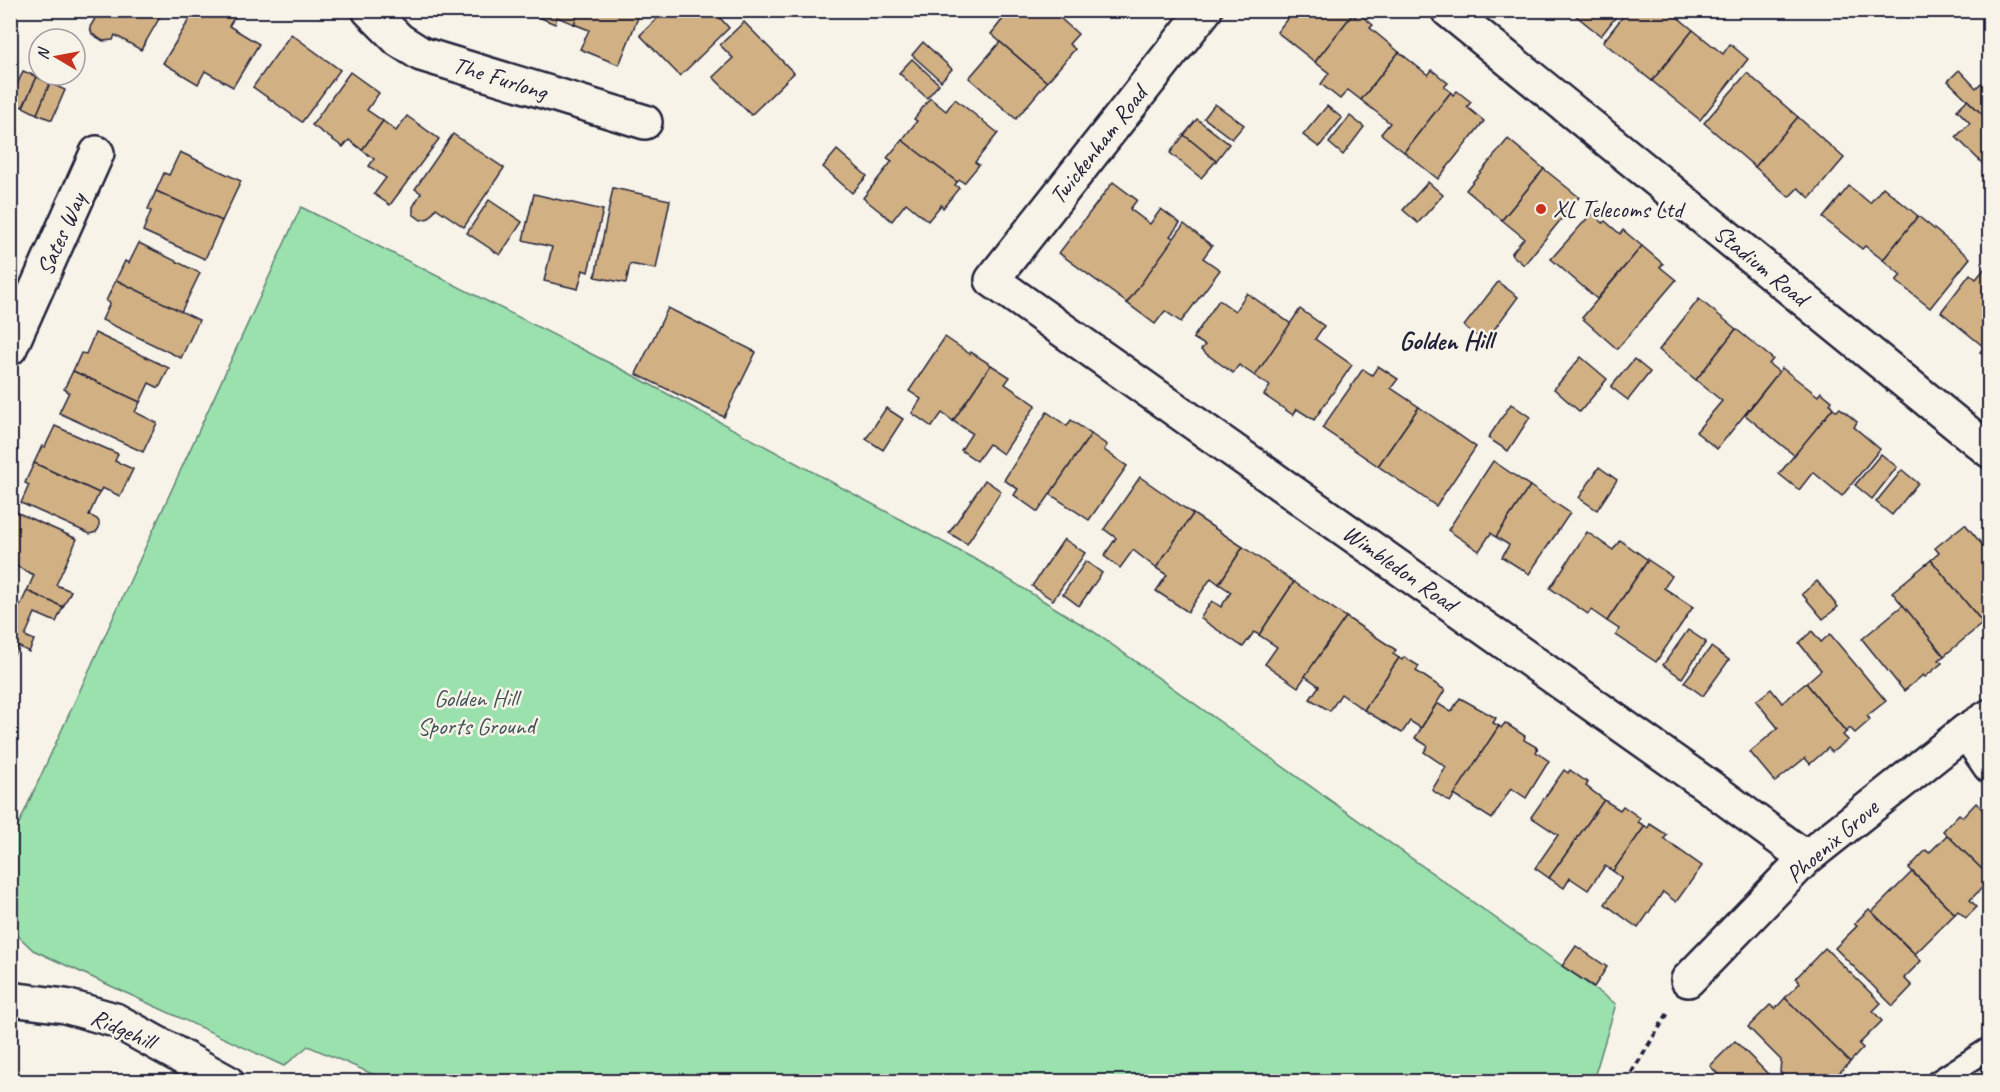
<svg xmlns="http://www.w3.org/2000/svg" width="2000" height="1092" font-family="Caveat,sans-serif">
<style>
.green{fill:#9be1ae;stroke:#5e8274;stroke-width:1.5}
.building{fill:#d1b184;stroke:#22223b;stroke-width:1.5}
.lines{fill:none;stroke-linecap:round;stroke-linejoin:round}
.lane-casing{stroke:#22223b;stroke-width:26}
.street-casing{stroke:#22223b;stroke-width:38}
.path{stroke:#22223b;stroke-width:4;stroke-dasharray:6 4.5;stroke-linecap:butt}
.lane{stroke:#f7f3e8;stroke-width:21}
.street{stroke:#f7f3e8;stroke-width:33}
.poi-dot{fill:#c8321e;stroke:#f7f3e8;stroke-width:2}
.labels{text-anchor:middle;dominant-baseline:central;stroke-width:5;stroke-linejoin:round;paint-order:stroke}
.street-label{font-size:24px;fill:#22223b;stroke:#f7f3e8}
.poi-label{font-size:24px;fill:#22223b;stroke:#f7f3e8;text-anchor:start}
.park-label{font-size:24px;fill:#405258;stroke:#f7f3e8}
.neighbourhood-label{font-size:26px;font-weight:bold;fill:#22223b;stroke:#f7f3e8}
</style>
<rect width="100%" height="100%" fill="#f7f3e8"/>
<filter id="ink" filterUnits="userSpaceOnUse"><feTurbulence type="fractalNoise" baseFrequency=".0167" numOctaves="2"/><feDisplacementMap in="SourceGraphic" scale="12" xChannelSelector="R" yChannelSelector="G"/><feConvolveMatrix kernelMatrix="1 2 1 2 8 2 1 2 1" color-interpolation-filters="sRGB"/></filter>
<g filter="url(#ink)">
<path class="green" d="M301,207L625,371L982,563L1094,632L1616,1004L1593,1081L391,1082L308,1046L284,1066L33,950L11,929V841Z"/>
<g class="building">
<path d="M100,10H164L141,50L115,35L113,40L103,41L92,34L90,27Z"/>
<path d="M195,10H239L229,26L259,44L233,87L205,71L198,84L163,63Z"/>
<path d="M522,10H580L574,24L557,17L555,24Z"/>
<path d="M580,10H641L619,65L580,49L589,30L574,24Z"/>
<path d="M666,10H713L729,28L680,76L640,35Z"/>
<path d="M1010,10H1032L1039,16L1044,10H1051L1078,34L1069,44L1075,49L1047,82L991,34Z"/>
<path d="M1091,10H1110L1108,14L1104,11L1099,17Z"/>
<path d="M1294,10H1347L1352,15L1315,62L1277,32Z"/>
<path d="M1569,10H1621L1601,36Z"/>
<path d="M1628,10H1644L1648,13L1650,10H1669L1693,30L1652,81L1603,42Z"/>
<path d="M1358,13L1373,25L1370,28L1399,52L1361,100L1348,90L1340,99L1321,84L1329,73L1315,62L1352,15L1355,17Z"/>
<path d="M744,22L794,73L751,115L713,77L733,58L720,45Z"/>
<path d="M1693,30L1723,54L1730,44L1748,59L1700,120L1652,81Z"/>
<path d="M291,34L340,70L302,122L253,87Z"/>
<path d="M923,42L952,69L941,81L912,55Z"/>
<path d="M1000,42L1047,82L1016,119L969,78Z"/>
<path d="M1399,52L1428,75L1432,70L1448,83L1444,87L1451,92L1404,152L1381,134L1390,123L1361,100Z"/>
<path d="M912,59L939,84L927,98L899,73Z"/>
<path d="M1959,70L1976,88L1981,83L1990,92V122L1948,81Z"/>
<path d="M23,71L37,77L23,107L10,102Z"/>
<path d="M350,72L379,93L367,110L383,121L362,150L349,140L343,147L312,125Z"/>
<path d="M1747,73L1798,117L1755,167L1704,123Z"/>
<path d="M37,77L50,83L37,114L23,107Z"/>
<path d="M50,83L65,90L52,120L37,114Z"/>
<path d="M1457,91L1471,102L1467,107L1484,121L1438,179L1404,152L1451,92L1453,95Z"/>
<path d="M930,98L946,111L955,99L998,133L975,162L979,165L964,183L960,180L957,182L902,140L917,121L914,119Z"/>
<path d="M1967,100L1990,122V171L1956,137L1970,123L1957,110Z"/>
<path d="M1215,104L1244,125L1232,139L1204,118Z"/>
<path d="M1327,106L1342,118L1319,147L1303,135Z"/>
<path d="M407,116L439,139L390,205L374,194L386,178L369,166L374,159L362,150L383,121L396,131Z"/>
<path d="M1350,116L1364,127L1343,155L1329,143Z"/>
<path d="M1798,117L1844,158L1810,198L1798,188L1789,197L1755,167Z"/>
<path d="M1197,119L1229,144L1216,161L1184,135Z"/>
<path d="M453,134L504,168L464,227L436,208L429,218L421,220L413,214V207L421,193L415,189Z"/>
<path d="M1184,135L1216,161L1201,178L1170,153Z"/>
<path d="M1508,139L1544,169L1502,220L1466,190Z"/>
<path d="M902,140L957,182L955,185L959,188L943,208L941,205L928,221L906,203L892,221L863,198L892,161L887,158Z"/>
<path d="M837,150L867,176L852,193L823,167Z"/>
<path d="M180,152L241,181L222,221L156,191L164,173L169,175Z"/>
<path d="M1544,169L1579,197L1524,265L1511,254L1524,238L1502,220Z"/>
<path d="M1113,182L1137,200L1130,209L1150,224L1161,209L1180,223L1170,236L1174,239L1127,303L1059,253Z"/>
<path d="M1428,182L1443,195L1418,223L1403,210Z"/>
<path d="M1849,186L1870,203L1883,187L1918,216L1883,260L1865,246L1862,249L1823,218Z"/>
<path d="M613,188L670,200L656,269L630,264L626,283L595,277Z"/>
<path d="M156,191L222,221L205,259L143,231L151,211L148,209Z"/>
<path d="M534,194L603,210L588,272L583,270L578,289L544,281L552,247L523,240Z"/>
<path d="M489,200L522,222L500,255L467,233Z"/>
<path d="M1592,213L1603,223L1605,221L1620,234L1623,230L1642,246L1597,299L1551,259Z"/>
<path d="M1918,216L1970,258L1930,308L1896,281L1901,275L1883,260Z"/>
<path d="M1184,224L1212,246L1203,258L1220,270L1181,322L1165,311L1155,324L1127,303Z"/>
<path d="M139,243L200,273L181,312L116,280L125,261L129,263Z"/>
<path d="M1642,246L1663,264L1660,267L1676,280L1617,349L1582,318Z"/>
<path d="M1985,268L1990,272V339L1984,347L1941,312L1970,274L1976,279Z"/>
<path d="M116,280L199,320L181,358L102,320L110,303L106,301Z"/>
<path d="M1498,282L1518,297L1485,342L1464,326Z"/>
<path d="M1247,293L1291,324L1255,376L1239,365L1233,373L1201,350L1205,345L1193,338L1219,300L1235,311Z"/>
<path d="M1699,299L1736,329L1696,380L1659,350Z"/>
<path d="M668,308L756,352L724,417L636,374Z"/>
<path d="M1300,309L1324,326L1315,339L1352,365L1314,420L1297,409L1293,415L1264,395L1270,386L1255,376Z"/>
<path d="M1736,329L1773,359L1769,364L1779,372L1717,449L1696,432L1722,401L1696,380Z"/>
<path d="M95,333L169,368L159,388L149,383L140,402L73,371L81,353L86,354Z"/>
<path d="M945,337L970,354L971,352L991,365L953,421L942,413L932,427L912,413L921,399L909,391Z"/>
<path d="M1990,339V360L1980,352Z"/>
<path d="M1581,357L1607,379L1580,412L1554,389Z"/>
<path d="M1634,359L1650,372L1628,400L1611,387Z"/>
<path d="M991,365L1010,377L1005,384L1036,405L1003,454L989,444L977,461L961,450L972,433L953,421Z"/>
<path d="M1378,366L1398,379L1391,388L1419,407L1378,466L1322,428L1363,369L1372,375Z"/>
<path d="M1782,368L1818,396L1821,392L1832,401L1830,404L1833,408L1795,456L1745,415Z"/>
<path d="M73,371L140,402L135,412L157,423L143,452L59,413L69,392L64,389Z"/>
<path d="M1511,404L1530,417L1508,451L1488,438Z"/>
<path d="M1419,407L1476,447L1436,506L1378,466Z"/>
<path d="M886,408L903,419L883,450L866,439Z"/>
<path d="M1833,408L1837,411L1840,408L1857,422L1854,427L1880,449L1842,496L1813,472L1799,490L1779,474Z"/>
<path d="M1047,412L1067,426L1071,420L1091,434L1038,512L1014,495L1018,489L1004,480Z"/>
<path d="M55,426L118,454L115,461L133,469L120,496L102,488L99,493L34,463L42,446L45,447Z"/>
<path d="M1091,434L1107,445L1104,450L1127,466L1089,520L1050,494Z"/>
<path d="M1881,454L1897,467L1872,499L1855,485Z"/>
<path d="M1493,461L1530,486L1496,537L1491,533L1479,551L1448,530Z"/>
<path d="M34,463L99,493L89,515L97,519L99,522V528L96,532L90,534L21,503L29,485L25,483Z"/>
<path d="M1599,467L1617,480L1597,510L1579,498Z"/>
<path d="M1902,470L1918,483L1892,515L1876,502Z"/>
<path d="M1140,477L1193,514L1156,568L1133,550L1120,568L1104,556L1116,538L1104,529Z"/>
<path d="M985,480L1001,491L967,544L949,533Z"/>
<path d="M1530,486L1570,513L1529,574L1502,557L1509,545L1496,537Z"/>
<path d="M16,512L77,539L56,585L71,591L63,607L27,591L34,575L10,563V525Z"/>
<path d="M1193,514L1243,547L1219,584L1211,578L1188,612L1156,591L1167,575L1156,568Z"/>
<path d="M1965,524L1990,554V621L1988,619L1983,623L1931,560L1939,553L1935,548Z"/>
<path d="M1587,532L1613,550L1620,540L1648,560L1607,621L1591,610L1588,614L1550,588Z"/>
<path d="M1064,539L1085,553L1053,600L1032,586Z"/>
<path d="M1243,547L1294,582L1259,635L1254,632L1243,647L1200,618L1212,601L1221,607L1231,592L1219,584Z"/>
<path d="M1648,560L1672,576L1664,588L1693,607L1656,662L1616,635L1619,629L1607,621Z"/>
<path d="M1931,560L1983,623L1944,656L1892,592Z"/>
<path d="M1086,561L1102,573L1079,606L1063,594Z"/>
<path d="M1817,581L1838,607L1823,619L1802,594Z"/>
<path d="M1294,582L1346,617L1298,687L1265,664L1277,647L1259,635Z"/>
<path d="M27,591L63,607L56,622L35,613L25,636L34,640L29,652L18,646L10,663V601L20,606Z"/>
<path d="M1903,605L1944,656L1938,660L1942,663L1925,677L1923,675L1904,691L1862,639Z"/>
<path d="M1346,617L1396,650L1393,654L1399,658L1364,710L1341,694L1330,711L1310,699L1319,686L1305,676Z"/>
<path d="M1688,630L1706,642L1682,678L1663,665Z"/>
<path d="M1812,631L1821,642L1830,634L1886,701L1867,716L1870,720L1855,733L1850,728L1846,732L1806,683L1821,670L1799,643Z"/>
<path d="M1711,647L1729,660L1703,696L1684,682Z"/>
<path d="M1404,657L1419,666L1416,671L1445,690L1421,728L1410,721L1402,733L1364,710L1399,658L1402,660Z"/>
<path d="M1806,683L1846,732L1843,735L1848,740L1832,752L1828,748L1810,764L1805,758L1775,782L1750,752L1778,728L1756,701L1771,689L1782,703Z"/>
<path d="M1460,698L1496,718L1493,723L1499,726L1450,802L1432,790L1446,767L1424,752L1428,746L1415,738L1437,703L1451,712Z"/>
<path d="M1505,723L1525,736L1524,740L1538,748L1536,752L1549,761L1526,798L1511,788L1492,819L1454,795L1499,726L1501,728Z"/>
<path d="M1564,770L1568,773L1570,770L1588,783L1586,786L1604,800L1549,878L1535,868L1558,835L1531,817Z"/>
<path d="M1604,800L1620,810L1623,806L1640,818L1638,822L1645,826L1613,871L1605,866L1588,890L1570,878L1564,888L1549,878Z"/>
<path d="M1976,803L1990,817V877L1943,831L1959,814L1963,817Z"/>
<path d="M1650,824L1667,835L1664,839L1702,866L1676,902L1663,892L1638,928L1605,904L1622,878L1613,871L1645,826L1648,828Z"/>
<path d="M1947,835L1990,877V880L1970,900L1977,907L1966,918L1958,911L1955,914L1909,868L1926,850L1929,853Z"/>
<path d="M1912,872L1955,914L1915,954L1872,912Z"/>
<path d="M1869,909L1921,961L1904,978L1912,986L1893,1006L1835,948L1857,926L1854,924Z"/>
<path d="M1576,946L1607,967L1594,987L1562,966Z"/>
<path d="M1825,948L1881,1003L1873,1011L1882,1021L1859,1044L1863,1048L1850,1062L1785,998L1800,983L1796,978Z"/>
<path d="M1785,998L1850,1062L1830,1082H1788L1780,1072L1781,1060L1748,1027L1770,1005L1775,1009Z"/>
<path d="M1735,1041L1776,1082H1726L1710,1066Z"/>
</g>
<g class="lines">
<defs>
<path id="lane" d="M1937,1082L1990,1048"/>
<g id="street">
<path d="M369,10L399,40L421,54L645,122"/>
<path d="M1205,10L992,280L1711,788L1806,858"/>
<path d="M1448,10L1990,451"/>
<path d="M10,348L97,153"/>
<path d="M1966,731L1990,766"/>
<path d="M1688,980L1806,858L1966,731L1990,716"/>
<path d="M10,999L65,1006L115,1020L227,1082"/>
</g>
</defs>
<use href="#lane" class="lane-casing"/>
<use href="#street" class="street-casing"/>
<path class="path" d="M1626,1082L1668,1013"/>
<use href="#lane" class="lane"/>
<use href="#street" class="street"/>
</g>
</g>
<circle class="poi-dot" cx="1541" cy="209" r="6"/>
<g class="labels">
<g class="street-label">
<text transform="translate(500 78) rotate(17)">The Furlong</text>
<text transform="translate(1098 145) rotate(-52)">Twickenham Road</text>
<text transform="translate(61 234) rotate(-66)">Sates Way</text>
<text transform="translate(1761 265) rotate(39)">Stadium Road</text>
<text transform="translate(1400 568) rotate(35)">Wimbledon Road</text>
<text transform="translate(1832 841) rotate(-41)">Phoenix Grove</text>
<text transform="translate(123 1029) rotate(24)">Ridgehill</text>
</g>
<g class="poi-label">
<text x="1553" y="209">XL Telecoms Ltd</text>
</g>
<g class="park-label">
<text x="476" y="698">Golden Hill<tspan x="476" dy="28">Sports Ground</tspan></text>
</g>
<g class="neighbourhood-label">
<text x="1446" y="340">Golden Hill</text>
</g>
</g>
<rect width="2000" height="1092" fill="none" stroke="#f7f3e8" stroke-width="36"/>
<rect x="18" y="18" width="1964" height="1056" fill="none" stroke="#22223b" stroke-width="2" filter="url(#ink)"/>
<g transform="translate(57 57) rotate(280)"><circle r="28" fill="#f7f3e8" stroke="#a29fa3" stroke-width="1.5"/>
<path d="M0-4.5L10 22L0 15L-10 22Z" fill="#c8321e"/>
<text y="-9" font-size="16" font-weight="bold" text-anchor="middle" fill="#22223b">N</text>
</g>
</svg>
